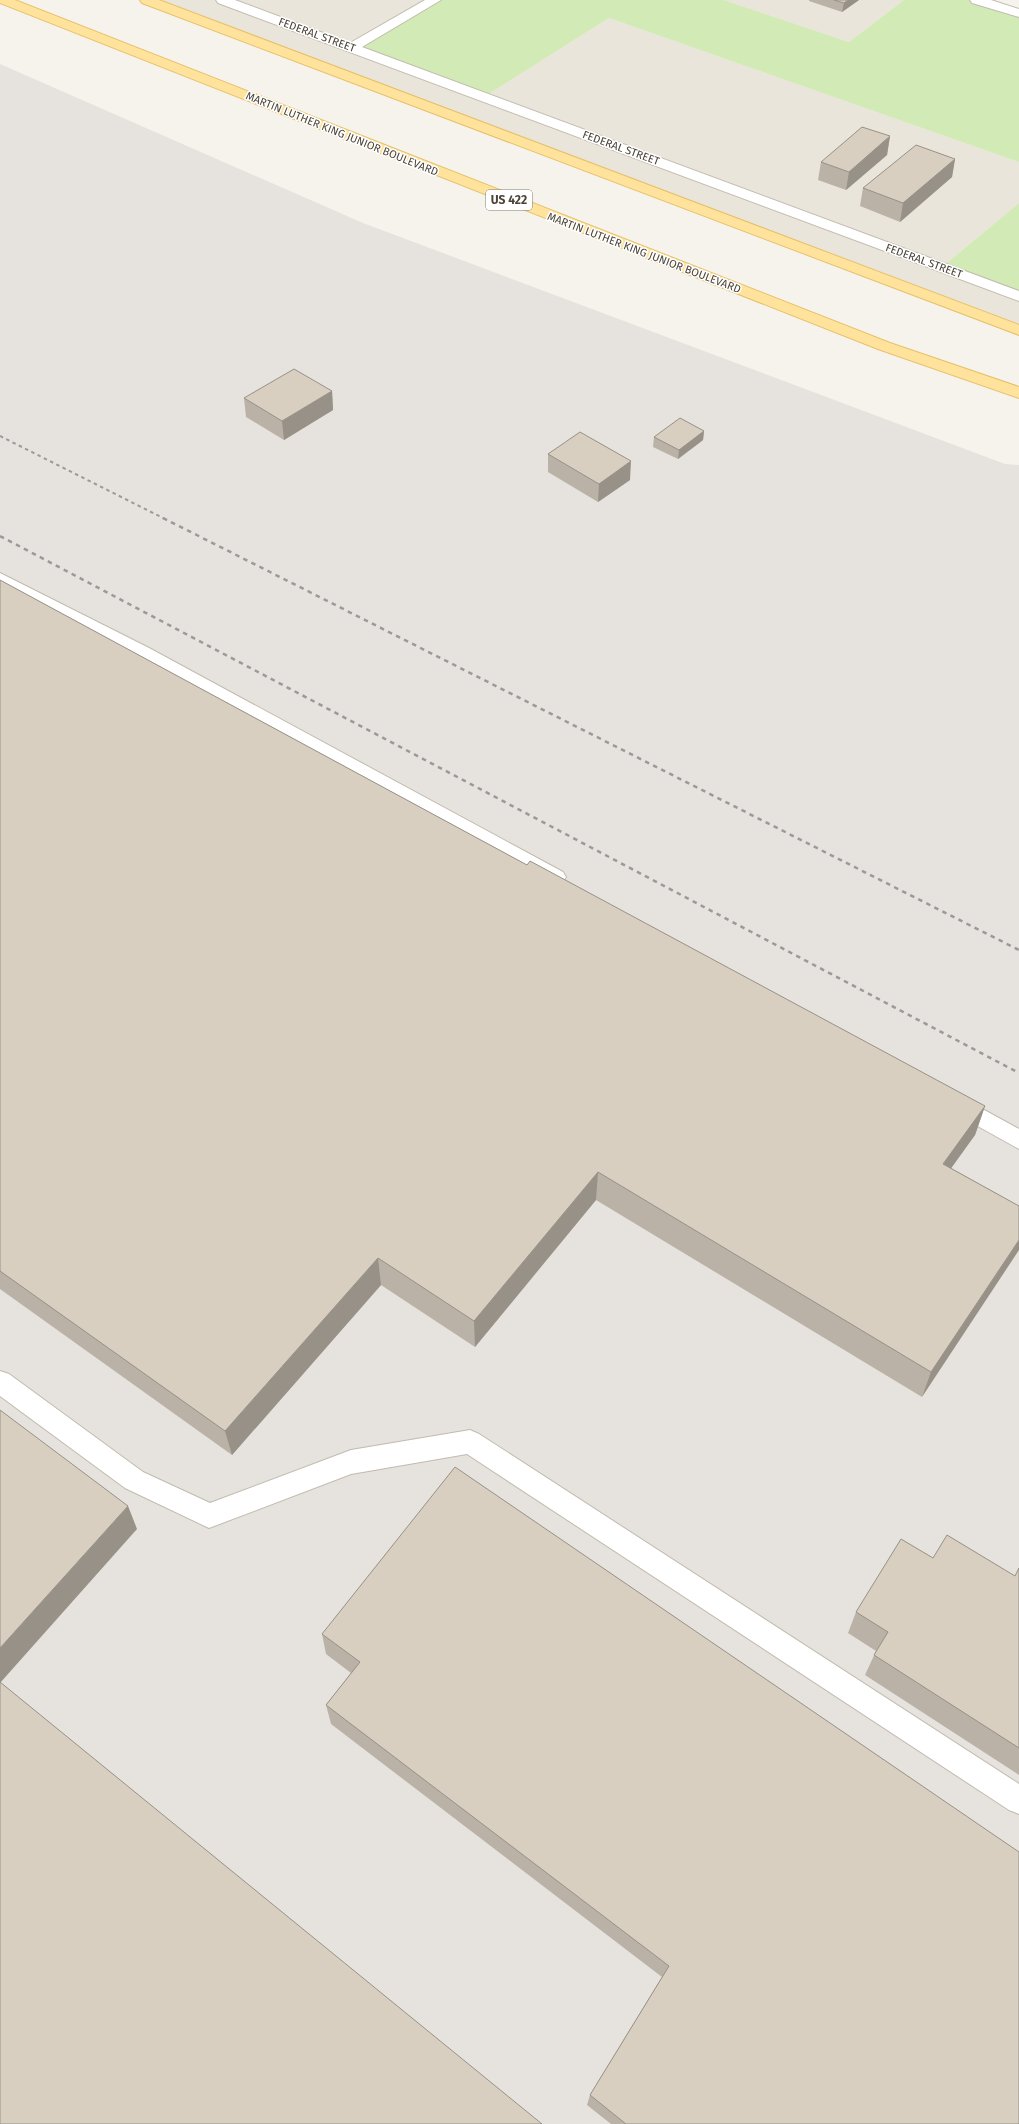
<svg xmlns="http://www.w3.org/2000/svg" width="1019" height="2124" font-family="'Fira Sans',sans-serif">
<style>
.residential{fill:#eae5da}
.industrial{fill:#e6e2dd}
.green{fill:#d2eab5}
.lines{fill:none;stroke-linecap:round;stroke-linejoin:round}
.lane-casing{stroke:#c2bbae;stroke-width:2}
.street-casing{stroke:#c2bbae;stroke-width:2}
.primary-casing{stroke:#e6c16a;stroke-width:2}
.lane{fill:#fff;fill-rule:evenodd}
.street{fill:#fff;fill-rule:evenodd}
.primary{fill:#ffe39c;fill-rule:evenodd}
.rail-far1{stroke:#9a9a9a;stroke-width:2;stroke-dasharray:3.5 3.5;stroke-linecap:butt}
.rail{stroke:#9a9a9a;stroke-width:2.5;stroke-dasharray:4.5 4.5;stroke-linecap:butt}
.wall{fill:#bab2a6}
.shaded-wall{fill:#979187}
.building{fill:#d8cfc1;stroke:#979187}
.labels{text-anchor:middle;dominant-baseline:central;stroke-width:3;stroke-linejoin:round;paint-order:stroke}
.far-street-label{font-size:11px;fill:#4b4439;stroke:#fff}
.shield{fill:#fff;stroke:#817c74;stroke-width:1}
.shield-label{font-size:12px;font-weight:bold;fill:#4b4439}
</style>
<rect width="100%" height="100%" fill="#f6f3ec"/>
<g class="residential">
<path d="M147,0H434L484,97L609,18L1019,162V203L942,267L1019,296V330Z"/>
<path d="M724,0H904L849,42Z"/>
</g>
<path class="industrial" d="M0,64L363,223L1005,464L1019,465V2124H0Z"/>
<g class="green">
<path d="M434,0H724L849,42L904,0H977L1019,13V162L609,18L484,97L351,48Z"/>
<path d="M1019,203V296L942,267Z"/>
</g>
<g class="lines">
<defs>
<g id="lane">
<path d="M0,573L149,648L563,872L566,877L563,882L556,885L549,882L135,656L0,586Z"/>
<path d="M955,1094L1019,1129V1149L947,1109L944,1103L947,1097Z"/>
<path d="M0,1371L9,1374L143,1472L210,1503L351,1450L470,1430L479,1434L1019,1784V1814L1009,1810L467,1454L351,1474L209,1528L125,1488L0,1396Z"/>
</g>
<g id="street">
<path d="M216,0H235L350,43L425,0H441L362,47L1019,291V301L218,3Z"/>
<path d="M970,0H991L1019,9V17L972,3Z"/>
</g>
<g id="primary">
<path d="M0,0H15L890,343L1019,387V398L878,349L0,3Z"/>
<path d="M140,0H159L1019,325V335L142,3Z"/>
</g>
</defs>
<use href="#lane" class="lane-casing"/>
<use href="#street" class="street-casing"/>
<use href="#primary" class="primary-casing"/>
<use href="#lane" class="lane"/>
<use href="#street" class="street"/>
<use href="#primary" class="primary"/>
<path class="rail-far1" d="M0,436L165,519"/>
<g class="rail">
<path d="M163,518L1019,950"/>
<path d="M0,536L1019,1073"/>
</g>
</g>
<g class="wall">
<path d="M809,0H859L842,12L809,1Z"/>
<path d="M890,136L887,155L846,190L818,180L821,162Z"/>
<path d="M955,159L952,177L900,222L860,206L863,188Z"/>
<path d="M332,391L333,410L284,440L246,417L244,398Z"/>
<path d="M704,431L703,440L678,459L653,447L654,437Z"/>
<path d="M548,454L630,480L598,502L548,472Z"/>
<path d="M0,580L527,865L985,1106L975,1135L951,1168L1019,1206L922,1397L596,1200L475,1347L381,1285L232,1455L0,1289Z"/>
<path d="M933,1558L1015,1576L1019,1568V1775L865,1675L876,1651L848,1633L856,1612Z"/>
<path d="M322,1634L1019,2124H611L587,2105L590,2095L662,1977L331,1724L326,1705L351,1673L326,1654Z"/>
</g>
<g class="shaded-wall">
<path d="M848,0H859L842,12L844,3Z"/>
<path d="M890,136L887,155L846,190L849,172Z"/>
<path d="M955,159L952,177L900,222L903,203Z"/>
<path d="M332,391L333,410L284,440L282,421Z"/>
<path d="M704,431L703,440L678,459L679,450Z"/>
<path d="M631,461L630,480L598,502L599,484Z"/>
<path d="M985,1106L975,1135L934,1192L943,1164Z"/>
<path d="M598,1172L596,1200L475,1347L474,1321Z"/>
<path d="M1019,1240V1250L922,1397L931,1372Z"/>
<path d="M378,1258L381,1285L232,1455L225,1431Z"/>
<path d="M128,1506L137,1529L0,1683V1648Z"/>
</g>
<g class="building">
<path d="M834,0H848L844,3Z"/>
<path d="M862,127L890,136L849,172L821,162Z"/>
<path d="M916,145L955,159L903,203L863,188Z"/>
<path d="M294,369L332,391L282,421L244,398Z"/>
<path d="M680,418L704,431L679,450L654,437Z"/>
<path d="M580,432L631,461L599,484L548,454Z"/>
<path d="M0,580L527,865L530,861L985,1106L943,1164L1019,1206V1240L931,1372L598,1172L474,1321L378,1258L225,1431L0,1271Z"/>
<path d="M0,1410L128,1506L0,1648Z"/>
<path d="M455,1467L1019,1852V2124H626L590,2095L669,1966L326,1705L360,1662L322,1634Z"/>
<path d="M947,1535L1015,1576L1019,1568V1748L874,1655L888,1632L856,1612L901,1539L933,1558Z"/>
<path d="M0,1682L542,2124H0Z"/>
</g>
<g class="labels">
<g class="far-street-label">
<text transform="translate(317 35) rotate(20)">FEDERAL STREET</text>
<text transform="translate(342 134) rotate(22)">MARTIN LUTHER KING JUNIOR BOULEVARD</text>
<text transform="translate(621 148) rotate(20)">FEDERAL STREET</text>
<text transform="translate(644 253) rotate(21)">MARTIN LUTHER KING JUNIOR BOULEVARD</text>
<text transform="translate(924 261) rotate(20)">FEDERAL STREET</text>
</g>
<rect class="shield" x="486" y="190" width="46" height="20" rx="3"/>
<g class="shield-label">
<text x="509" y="200">US 422</text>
</g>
</g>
</svg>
